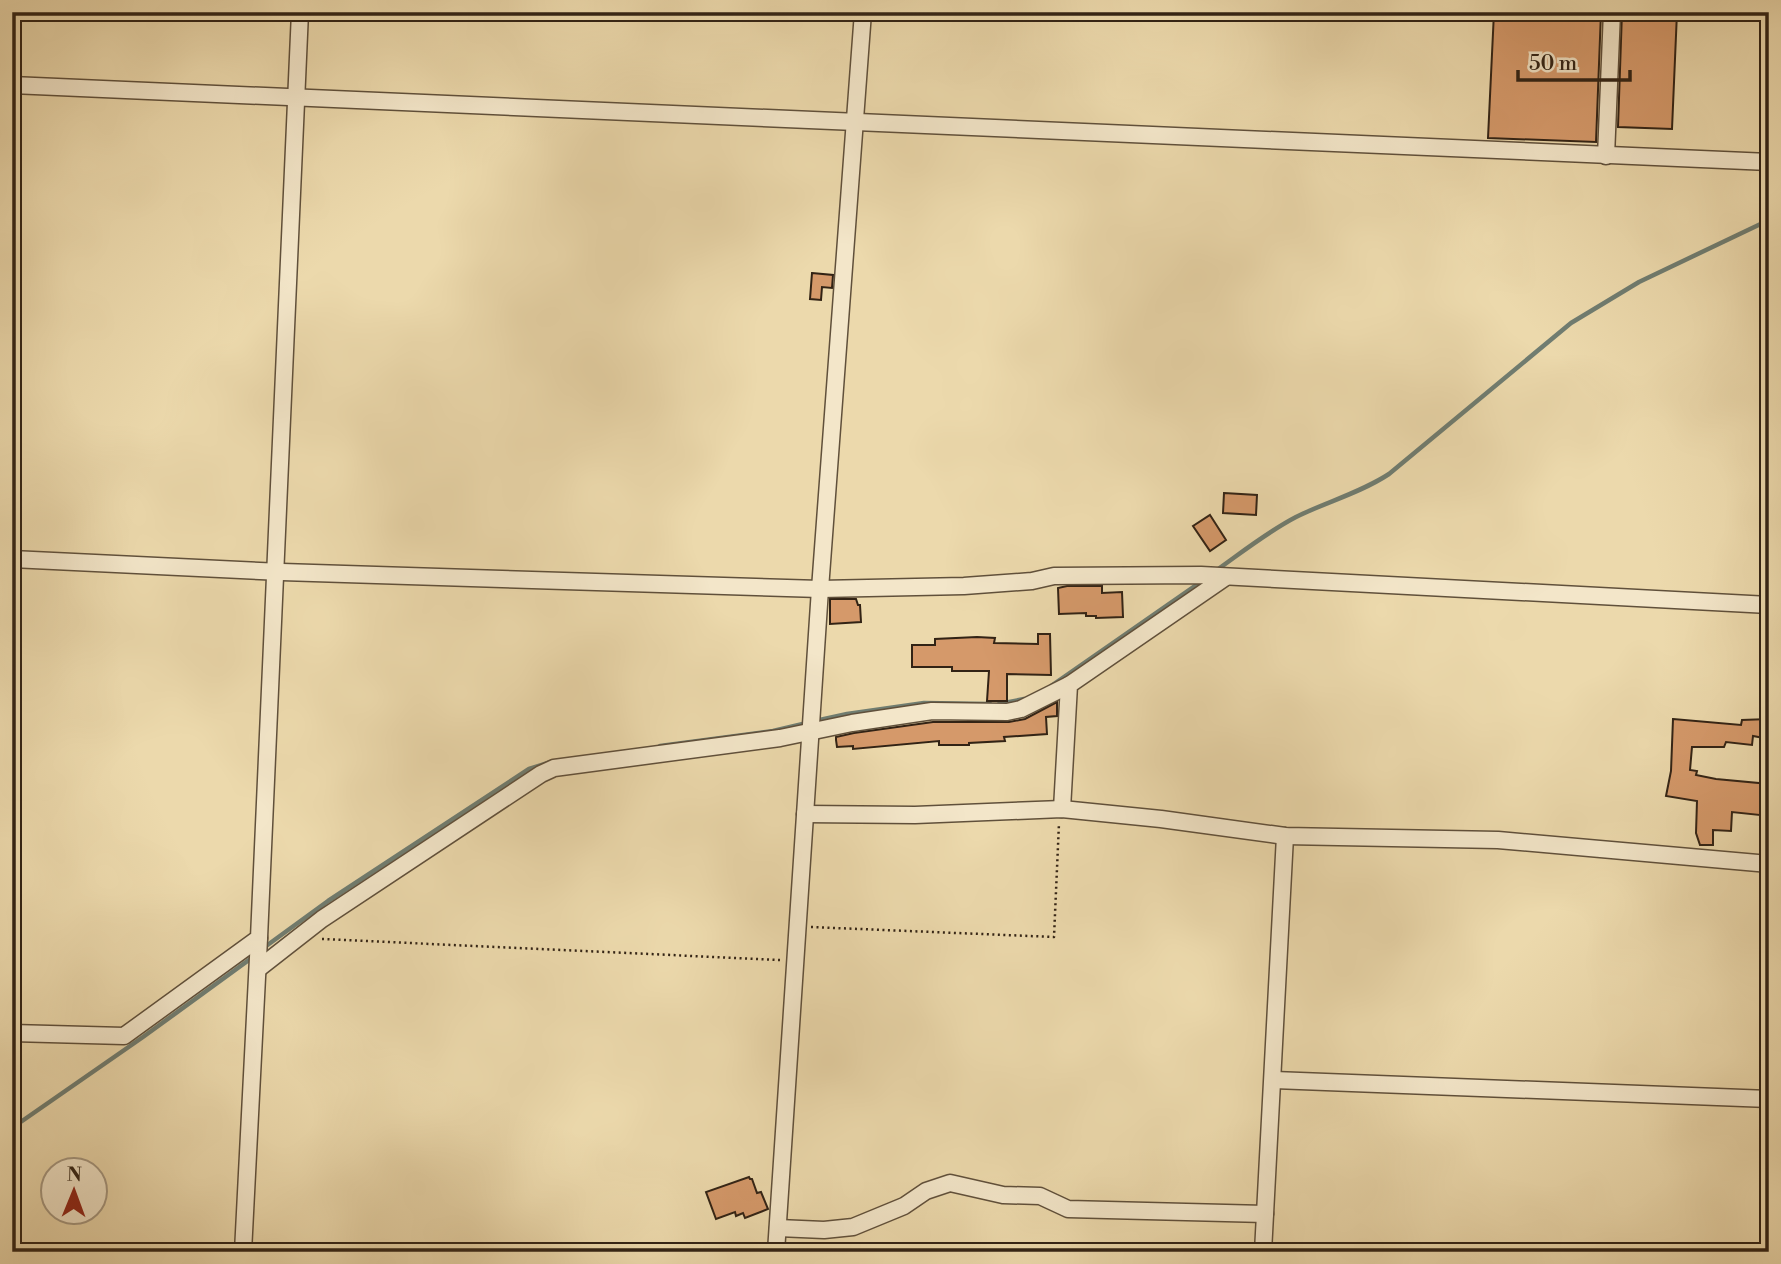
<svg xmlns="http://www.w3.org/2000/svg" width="1781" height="1264" font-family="'Libre Bodoni',serif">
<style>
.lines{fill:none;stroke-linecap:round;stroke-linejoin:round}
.stream{stroke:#707d71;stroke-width:4.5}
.building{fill:#d5996a;stroke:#322315;stroke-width:2}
.minor-casing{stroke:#60503b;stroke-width:19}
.path{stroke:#322315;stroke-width:2.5;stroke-dasharray:2 3.5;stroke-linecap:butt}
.minor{stroke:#f3e6c9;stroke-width:16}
</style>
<rect width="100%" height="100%" fill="#ecd9ac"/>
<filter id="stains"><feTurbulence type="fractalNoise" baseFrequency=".00286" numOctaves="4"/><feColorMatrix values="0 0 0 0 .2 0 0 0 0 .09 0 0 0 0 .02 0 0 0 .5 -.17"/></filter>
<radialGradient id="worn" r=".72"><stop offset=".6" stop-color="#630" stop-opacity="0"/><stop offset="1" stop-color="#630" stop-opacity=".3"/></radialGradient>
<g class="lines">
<g class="stream">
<path d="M1214,572C1241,553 1267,532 1296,517C1326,502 1360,493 1389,474L1571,323L1639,282L1769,220"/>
<path d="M1051,686L1202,581"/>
<path d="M999,704L1024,699"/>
<path d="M815,721L847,714L924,703L990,704"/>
<path d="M660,746L773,731L807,723"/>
<path d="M262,949L328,901L529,769L551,762"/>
<path d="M12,1128L143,1037L253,957"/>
</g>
</g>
<g class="building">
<path d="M1494,12H1601L1596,142L1488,138Z"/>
<path d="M1622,12H1677L1672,129L1618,127Z"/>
<path d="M812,273L833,275L832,288L822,287L821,300L810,299Z"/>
<path d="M1224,493L1257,495L1256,515L1223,513Z"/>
<path d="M1210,515L1226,540L1210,551L1193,526Z"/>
<path d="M1067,586H1102V593L1122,592L1123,617L1096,618V616H1086V613L1059,614L1058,588Z"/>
<path d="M830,599H856L858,605H860L861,622L830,624Z"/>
<path d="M1038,634H1050L1051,675L1007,674V701H987L989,671H952V667H912V645H935V639L977,637L995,638L994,643L1038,644Z"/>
<path d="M1057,702V716L1046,717L1047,734L1004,737L1005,741L969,743V745H939V741L853,749V746L837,747L836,740V737L854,733L933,722H1009L1025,719Z"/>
<path d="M1673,719L1741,725L1742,720L1769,719V739L1753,736L1752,745L1726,742L1724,747H1692L1690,770L1697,771L1696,775L1716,779L1769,784V816L1732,812L1731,831L1713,830V845H1700L1696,833L1697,801L1666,796L1671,771Z"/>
<path d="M749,1177L750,1179H752L757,1193L761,1192L768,1209L745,1218L743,1213L736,1216L735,1212L716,1219L706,1192Z"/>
</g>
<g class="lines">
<defs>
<g id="minor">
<path d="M12,85L1769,162"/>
<path d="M1606,156L1612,12"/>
<path d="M12,559L282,572L820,589L964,586L1032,581L1054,576L1201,575L1769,605"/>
<path d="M1062,809L1069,685L1226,577"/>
<path d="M805,814L915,815L1062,809L1161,819L1285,836L1498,840L1769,864"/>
<path d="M258,969L322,919L541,774L554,768L780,738L852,723L932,711L1007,712L1021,709L1069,685"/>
<path d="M12,1033L124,1036L259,938L300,12"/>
<path d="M1274,1080L1769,1099"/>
<path d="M778,1228L824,1230L853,1227L904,1206L926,1191L950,1183L1003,1195L1040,1196L1068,1209L1265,1214"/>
<path d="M243,1252L259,938"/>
<path d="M776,1252L820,589L863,12"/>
<path d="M1263,1252L1285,836"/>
</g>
</defs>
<use href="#minor" class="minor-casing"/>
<g class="path">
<path d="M811,927L1054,937L1059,823"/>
<path d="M322,939L780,960"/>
</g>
<use href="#minor" class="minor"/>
</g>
<rect width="1781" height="1264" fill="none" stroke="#ecd9ac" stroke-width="42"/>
<rect x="14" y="14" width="1753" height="1236" fill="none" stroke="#322315" stroke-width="3.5"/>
<rect x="21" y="21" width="1739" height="1222" fill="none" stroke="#322315" stroke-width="2"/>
<g transform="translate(74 1191) rotate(1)"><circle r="33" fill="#f3e6c9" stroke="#a69881" stroke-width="2"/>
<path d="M0-5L12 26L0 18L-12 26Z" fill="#8f2418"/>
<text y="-10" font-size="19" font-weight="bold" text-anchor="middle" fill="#322315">N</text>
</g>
<path d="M1518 70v10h112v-10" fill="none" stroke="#322315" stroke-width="3.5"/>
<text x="1529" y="70" font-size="21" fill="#322315" stroke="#f3e6c9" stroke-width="5" paint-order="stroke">50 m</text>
<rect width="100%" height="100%" filter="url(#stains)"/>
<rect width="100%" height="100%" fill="url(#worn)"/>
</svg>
